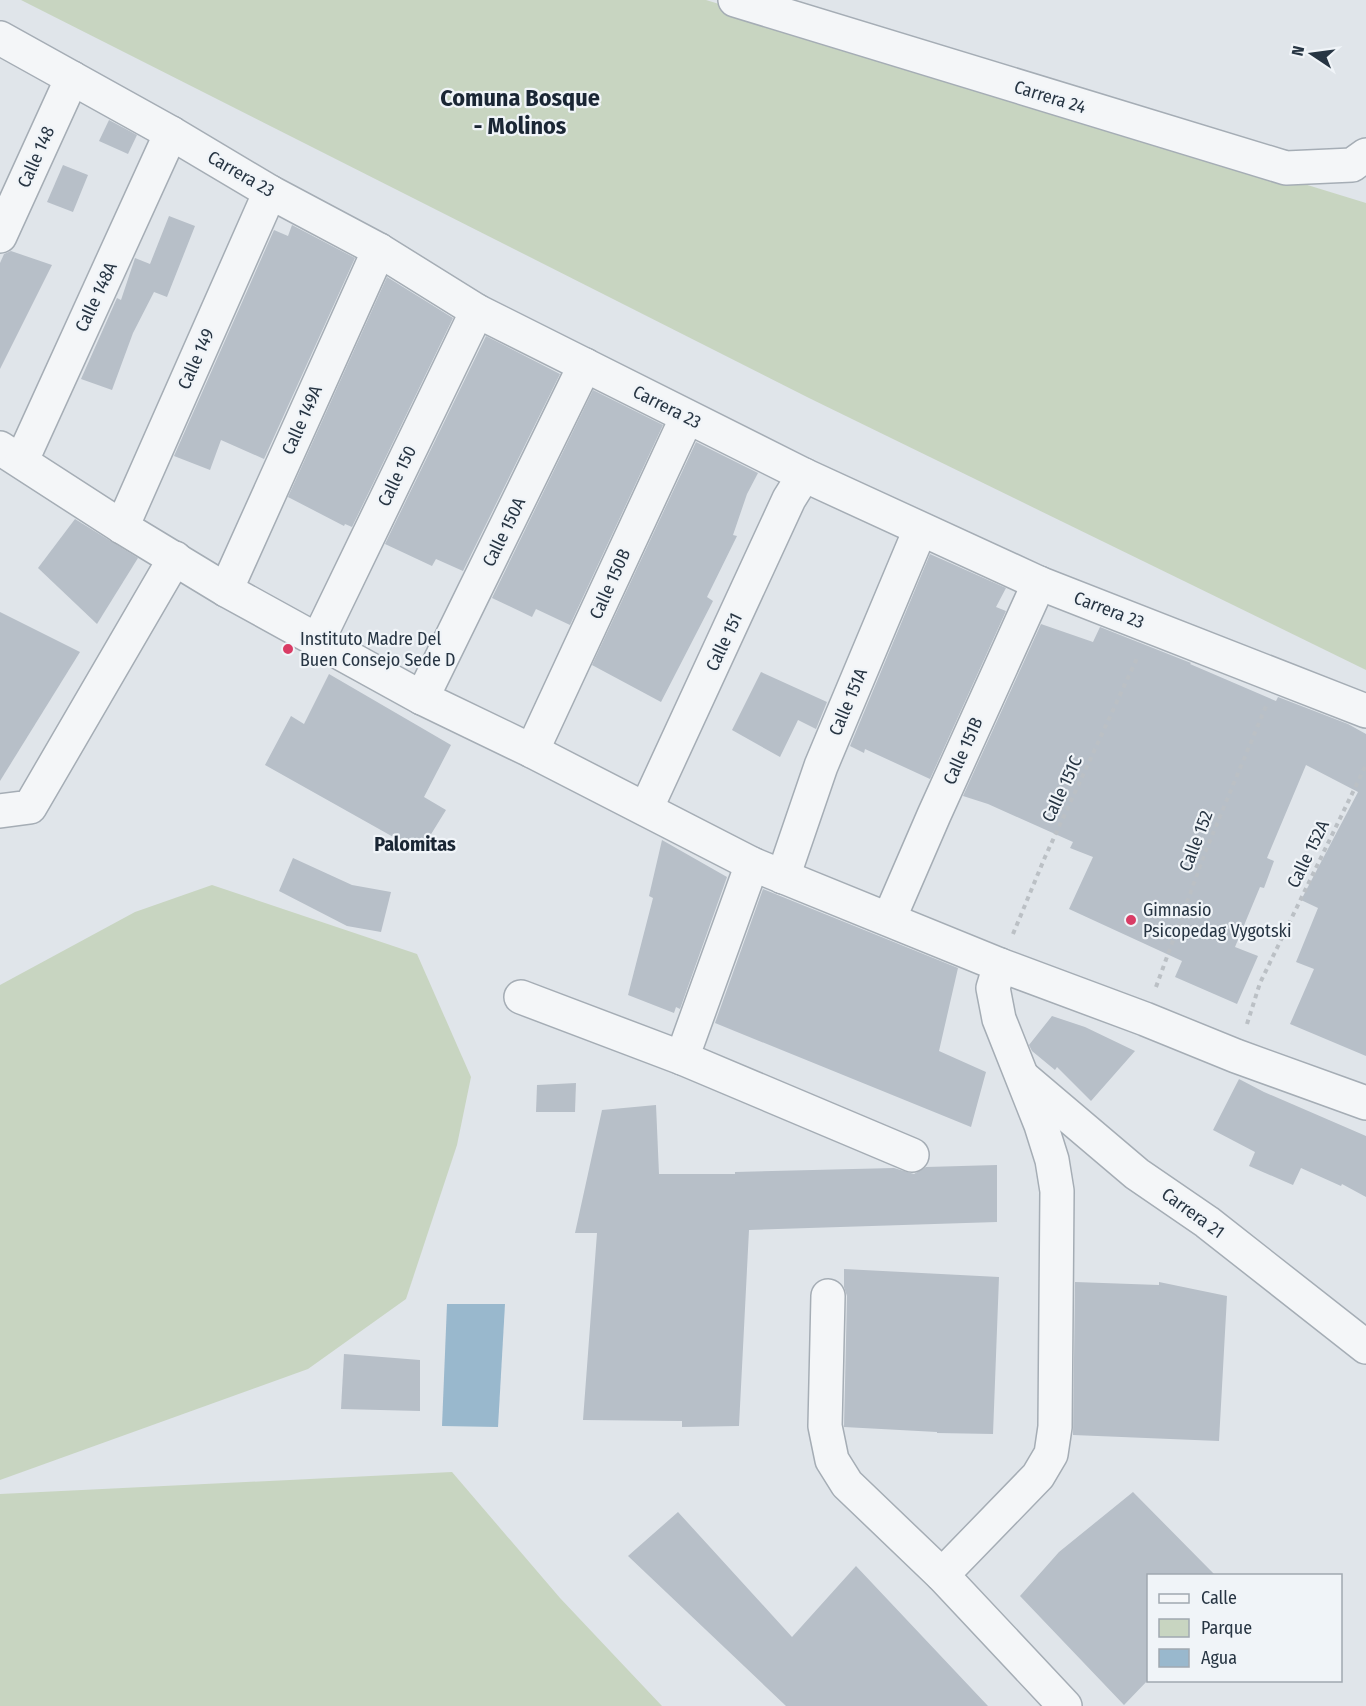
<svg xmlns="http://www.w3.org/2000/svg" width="1366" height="1706" font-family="'Fira Sans Condensed',sans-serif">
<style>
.green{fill:#c8d5c1}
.water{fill:#99b8cd}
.building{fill:#b7bfc8}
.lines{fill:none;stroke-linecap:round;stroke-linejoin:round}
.minor-casing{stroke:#a5adb5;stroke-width:36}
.path{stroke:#bbc0c5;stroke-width:4;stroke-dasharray:4.5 4.5;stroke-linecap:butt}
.minor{stroke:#f4f6f8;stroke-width:33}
.poi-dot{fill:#d93c65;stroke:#f0f4f8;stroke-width:2}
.labels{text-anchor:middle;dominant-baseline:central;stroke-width:4.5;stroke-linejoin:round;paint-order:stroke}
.street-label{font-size:18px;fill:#273543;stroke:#f0f4f8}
.poi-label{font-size:18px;fill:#273543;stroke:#f0f4f8;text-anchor:start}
.neighbourhood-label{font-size:20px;font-weight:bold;fill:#1a2634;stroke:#f0f4f8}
.district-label{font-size:24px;font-weight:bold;fill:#1a2634;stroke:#f0f4f8}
</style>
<rect width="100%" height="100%" fill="#e0e5ea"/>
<g class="green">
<path d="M21,0H706L1366,203V670L809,398Z"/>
<path d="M212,885L417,954L471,1077L457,1145L406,1299L308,1369L0,1480V985L135,912Z"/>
<path d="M452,1472L560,1598L662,1706H0V1494Z"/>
</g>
<path class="water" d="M447,1304H505L498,1427L442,1426Z"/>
<g class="building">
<path d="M109,120L137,135L128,154L99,141Z"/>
<path d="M63,165L88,175L73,212L47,202Z"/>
<path d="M169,216L195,226L167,297L154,292L133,333L112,390L81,379L117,298L121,300L135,258L150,264Z"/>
<path d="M292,225L355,258L264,459L221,440L210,470L174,456L274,230L288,236Z"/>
<path d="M11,251L52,265L0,369V263L4,254Z"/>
<path d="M387,277L453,318L352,527L345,524L344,526L288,497Z"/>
<path d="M486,336L560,374L463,571L436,559L432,566L385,544Z"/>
<path d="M593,390L663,425L570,625L536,609L532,617L492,598Z"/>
<path d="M696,442L758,473L747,494L733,535L737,536L707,597L713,601L661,702L592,665Z"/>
<path d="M75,519L138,558L97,624L38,568Z"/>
<path d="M930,554L1006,588L996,607L1006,611L930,779L865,749L864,753L850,746Z"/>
<path d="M0,612L80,652L0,781Z"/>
<path d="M1041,624L1093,642L1100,627L1191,663L1190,664L1276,701L1278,697L1348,724L1366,734V1056L1290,1024L1314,969L1296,962L1318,908L1301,900L1358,792L1306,765L1267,858L1274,861L1264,888L1260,887L1235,947L1258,956L1237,1004L1175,977L1182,961L1069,909L1093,857L1070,848L1073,842L988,804L963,796Z"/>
<path d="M761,672L827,702L816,729L798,720L780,757L732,730Z"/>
<path d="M329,674L451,745L424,797L446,810L420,852L265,765L291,716L304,724Z"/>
<path d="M662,840L727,877L680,1009L676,1007L674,1013L628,995L653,898L649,896Z"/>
<path d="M293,858L352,885L391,892L381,932L347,926L279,891Z"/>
<path d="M763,889L958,968L939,1051L986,1072L971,1127L715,1023Z"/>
<path d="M1052,1016L1085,1027L1135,1051L1091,1101L1057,1067L1055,1070L1032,1051L1029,1045Z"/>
<path d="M1239,1079L1264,1092L1366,1136V1197L1342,1184L1341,1186L1301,1168L1293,1185L1249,1166L1255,1152L1213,1130Z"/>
<path d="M576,1083L575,1112H536L537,1085Z"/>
<path d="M656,1105L659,1174H735V1172L894,1168L914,1174L926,1167L997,1165V1222L749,1230L739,1426L682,1427V1421L583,1420L597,1233H575L602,1110Z"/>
<path d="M844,1269L999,1277L993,1434L937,1433V1432L844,1427L847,1296L844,1287Z"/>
<path d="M1075,1282L1159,1285V1282L1227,1296L1219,1441L1073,1435Z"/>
<path d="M344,1354L420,1360V1411L341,1409Z"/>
<path d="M1133,1492L1215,1575H1149V1679L1124,1705L1020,1596L1059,1552Z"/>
<path d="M678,1512L792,1637L856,1566L988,1706H786L628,1556Z"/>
</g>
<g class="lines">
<defs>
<g id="minor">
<path d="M735,0L1286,168L1352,165L1366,155"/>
<path d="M0,38L171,133L270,192L379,250L477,311L804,475L1039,583L1366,711"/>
<path d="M0,236L72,78"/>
<path d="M0,448L122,527L226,590L422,698L532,751L752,864L1000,965L1145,1019L1236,1056L1366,1103"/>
<path d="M22,460L171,133"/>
<path d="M122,527L270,192"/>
<path d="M226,590L379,250"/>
<path d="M318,640L477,311"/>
<path d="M422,698L585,365"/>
<path d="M532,751L687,417"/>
<path d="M646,809L789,499L804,475"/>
<path d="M0,811L30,807L175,558"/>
<path d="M752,864L682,1058L912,1155"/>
<path d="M783,877L821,766L920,530"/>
<path d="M889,919L934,815L1039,583"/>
<path d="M521,997L682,1058"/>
<path d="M1025,1079L1137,1174L1207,1222L1366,1347"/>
<path d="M828,1296L825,1426L832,1460L847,1484L942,1575L1065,1706"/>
<path d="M942,1575L1038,1476L1051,1454L1055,1427L1057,1191L1052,1160L1041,1125L999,1019L993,988L1000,965"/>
</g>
</defs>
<use href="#minor" class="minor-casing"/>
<g class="path">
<path d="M1013,934L1045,857L1138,656"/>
<path d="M1156,987L1206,850L1266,706"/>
<path d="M1247,1024L1260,983L1366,765"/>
</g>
<use href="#minor" class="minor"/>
</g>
<g class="poi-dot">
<circle cx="288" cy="649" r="6"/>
<circle cx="1131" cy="920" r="6"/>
</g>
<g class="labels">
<g class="street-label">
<text transform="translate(1050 97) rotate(17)">Carrera 24</text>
<text transform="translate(36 157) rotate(-66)">Calle 148</text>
<text transform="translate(241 174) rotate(30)">Carrera 23</text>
<text transform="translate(96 297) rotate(-65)">Calle 148A</text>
<text transform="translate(196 359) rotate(-66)">Calle 149</text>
<text transform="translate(667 407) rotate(27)">Carrera 23</text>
<text transform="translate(302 420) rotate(-66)">Calle 149A</text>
<text transform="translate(397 476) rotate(-64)">Calle 150</text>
<text transform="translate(504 532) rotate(-64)">Calle 150A</text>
<text transform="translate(610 584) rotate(-66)">Calle 150B</text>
<text transform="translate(1109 610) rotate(21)">Carrera 23</text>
<text transform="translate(724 642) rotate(-65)">Calle 151</text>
<text transform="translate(848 702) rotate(-67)">Calle 151A</text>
<text transform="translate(963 751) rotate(-66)">Calle 151B</text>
<text transform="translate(1062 789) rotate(-65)">Calle 151C</text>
<text transform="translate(1196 841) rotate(-69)">Calle 152</text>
<text transform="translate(1308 854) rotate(-64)">Calle 152A</text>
<text transform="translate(1193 1213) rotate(36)">Carrera 21</text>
</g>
<g class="poi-label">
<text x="300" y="639">Instituto Madre Del<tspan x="300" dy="21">Buen Consejo Sede D</tspan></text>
<text x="1143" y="910">Gimnasio<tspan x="1143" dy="21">Psicopedag Vygotski</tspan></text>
</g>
<g class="neighbourhood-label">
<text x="415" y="844">Palomitas</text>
</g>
<g class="district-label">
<text x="520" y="98">Comuna Bosque<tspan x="520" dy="28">- Molinos</tspan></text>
</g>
</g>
<rect x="1147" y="1574" width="195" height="108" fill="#f0f4f8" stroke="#a0a8b0" stroke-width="1.5"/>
<rect x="1159" y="1594" width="30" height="9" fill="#f4f6f8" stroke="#a0a8b0" stroke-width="1.5"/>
<text x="1201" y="1604" font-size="18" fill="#273543">Calle</text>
<rect x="1159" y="1619" width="30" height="18" fill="#c8d5c1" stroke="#a0a8b0" stroke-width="1.5"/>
<text x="1201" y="1634" font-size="18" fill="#273543">Parque</text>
<rect x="1159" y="1649" width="30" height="18" fill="#99b8cd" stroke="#a0a8b0" stroke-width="1.5"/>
<text x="1201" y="1664" font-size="18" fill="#273543">Agua</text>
<g transform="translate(1312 54) rotate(283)" stroke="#f0f4f8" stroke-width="4.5" paint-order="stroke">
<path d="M0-4.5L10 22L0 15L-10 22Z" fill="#273543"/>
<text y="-9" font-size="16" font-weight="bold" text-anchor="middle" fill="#273543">N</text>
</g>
</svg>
